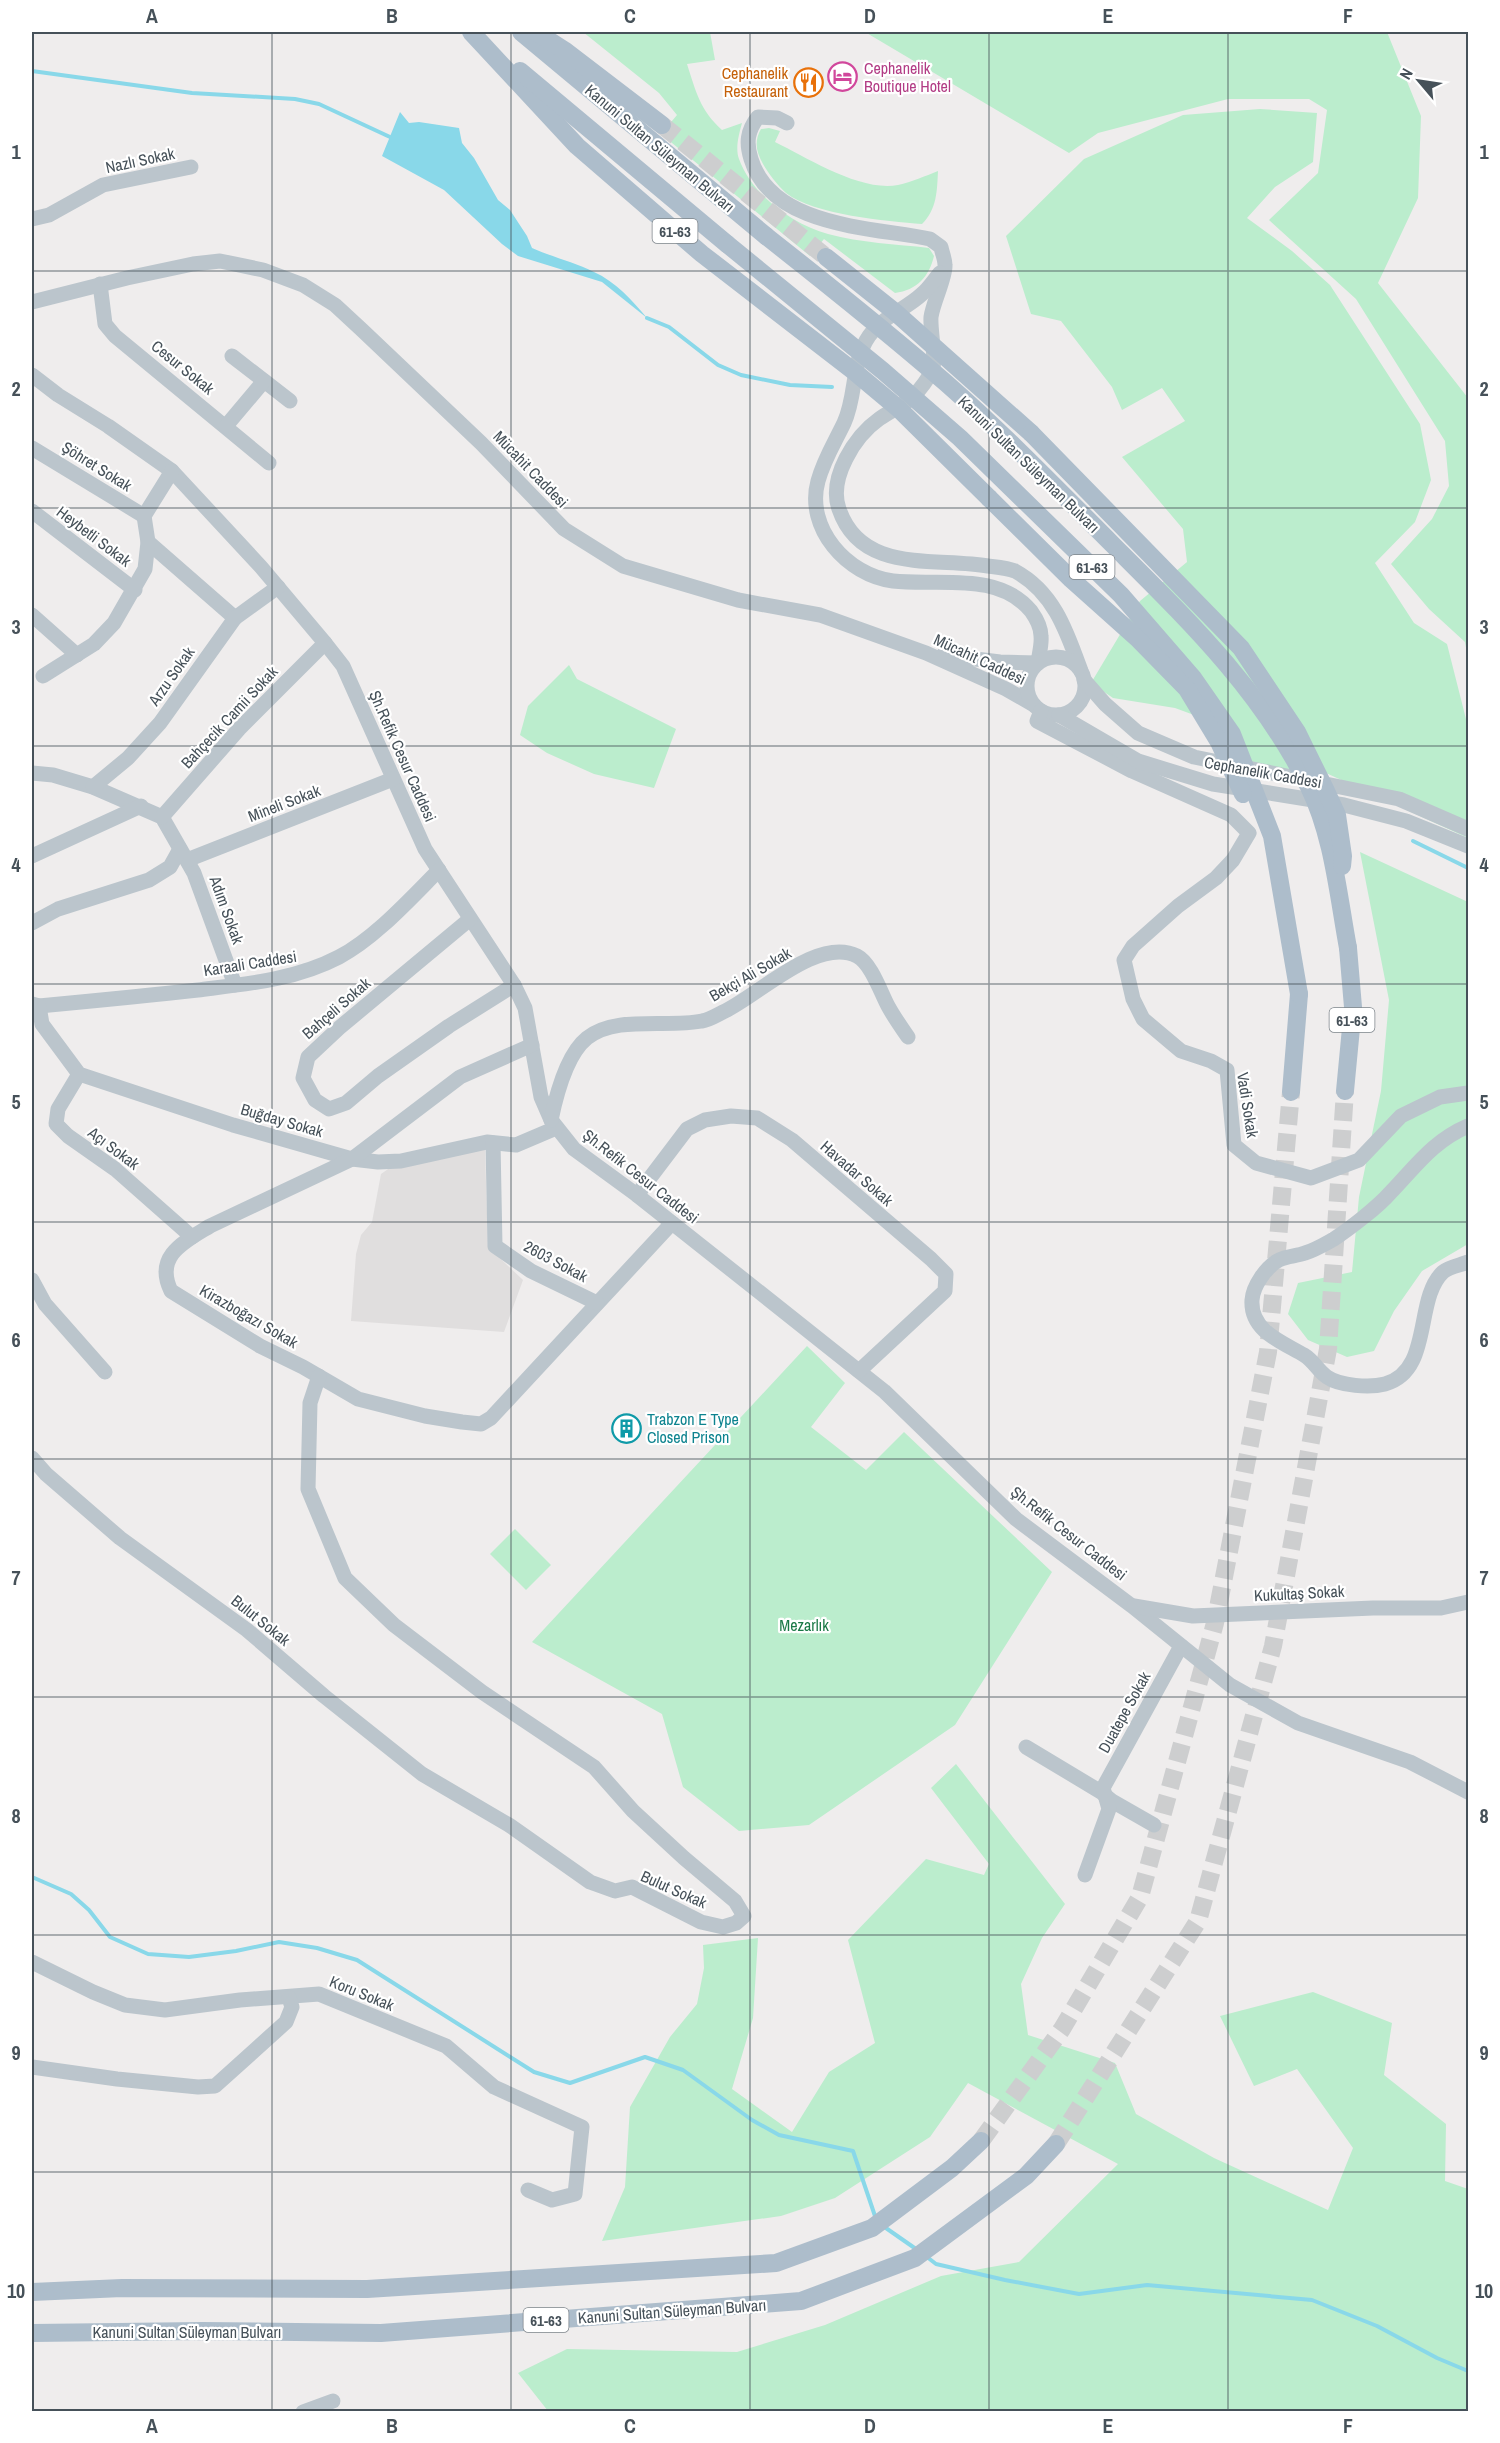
<svg xmlns="http://www.w3.org/2000/svg" width="1500" height="2443" font-family="'Archivo Narrow',sans-serif">
<style>
.education{fill:#e0dede}
.green{fill:#bbedcd}
.water{fill:#89d8e9}
.lines{fill:none;stroke-linecap:round;stroke-linejoin:round}
.stream{stroke:#89d8e9;stroke-width:4}
.major-tunnel{stroke:#cdcecf;stroke-width:18;stroke-dasharray:18 9;stroke-linecap:butt}
.minor{stroke:#bbc5cc;stroke-width:15}
.major{stroke:#adbdcb;stroke-width:18}
.major-bridge{stroke:#adbdcb;stroke-width:18}
.grid{fill:none;stroke:#465159;stroke-width:1.5;stroke-opacity:0.55}
.labels{text-anchor:middle;dominant-baseline:central;stroke-width:4.5;stroke-linejoin:round;paint-order:stroke}
.shield{fill:#fff;stroke:#7e858b;stroke-width:1.5}
.shield-label{font-size:15px;font-weight:bold;fill:#465159}
.hotel-label{font-size:16px;fill:#b23c85;stroke:#fff;text-anchor:start}
.food-label{font-size:16px;fill:#c56008;stroke:#fff;text-anchor:end}
.street-label{font-size:16px;fill:#465159;stroke:#fff}
.culture-label{font-size:16px;fill:#0d838f;stroke:#fff;text-anchor:start}
.park-label{font-size:16px;fill:#197845;stroke:#fff}
.neatline{fill:none;stroke:#465159;stroke-width:2}
.grid-label{font-size:20px;text-anchor:middle;font-weight:bold;fill:#465159}
</style>
<rect width="100%" height="100%" fill="#efeded"/>
<path class="education" d="M485,1149L488,1247L523,1280L504,1332L351,1321L356,1254L361,1235L372,1222L381,1174L391,1167Z"/>
<g class="green">
<path d="M583,32H710L715,60L687,64C696,92 700,110 722,130L742,123C739,134 735,148 739,159C752,195 792,224 828,234C861,243 896,244 929,248L934,256C929,277 917,290 895,293L824,239L810,256L661,134L677,115L659,93Z"/>
<path d="M865,32H1387L1421,116L1418,198L1378,283L1468,398V659L1465,642L1429,609L1391,564L1432,519L1449,486L1445,441L1356,299L1269,220L1318,173L1327,110L1309,99H1228L1098,133L1069,153Z"/>
<path d="M1260,109L1317,113L1313,162L1275,187L1247,218L1292,251L1330,285L1420,424L1431,480L1415,522L1375,563L1414,623L1447,644L1468,727V838L1326,773L1257,775L1194,715L1175,708L1113,698L1091,683L1140,601L1187,562L1183,529L1122,457L1185,421L1162,388L1122,410L1112,387L1061,321L1031,314L1006,236L1084,159L1183,115Z"/>
<path d="M769,128L780,131L775,142C808,158 860,192 898,185C912,182 925,176 938,171C937,191 937,209 922,224C887,221 814,215 786,193C778,186 768,173 763,164C756,152 754,141 761,129Z"/>
<path d="M569,665L577,679L676,729L654,788L594,774L547,753L520,735L528,706Z"/>
<path d="M1360,852L1468,902V1244L1422,1271L1394,1311L1374,1351L1347,1357L1308,1340L1288,1314L1298,1283L1352,1272L1359,1197L1381,1091L1389,1000Z"/>
<path d="M807,1346L845,1383L811,1427L866,1470L904,1432L1052,1572L955,1725L809,1825L739,1831L683,1787L662,1714L532,1642Z"/>
<path d="M515,1529L551,1565L526,1590L490,1554Z"/>
<path d="M956,1764L1065,1904L1042,1938L1021,1984L1028,2035L1115,2063L1136,2114L1214,2158L1328,2210L1353,2148L1297,2069L1254,2086L1220,2016L1313,1992L1392,2023L1384,2075L1446,2124L1445,2181L1468,2189V2411H548L518,2373L567,2349L737,2352L825,2325L941,2276L1019,2262L1118,2164L968,2083L930,2137L835,2198L781,2216L602,2241L625,2187L630,2107L670,2037L697,2004L704,1968L703,1945L758,1938L753,2018L732,2089L792,2132L829,2072L875,2043L848,1940L926,1859L984,1875L989,1864L931,1788Z"/>
</g>
<path class="water" d="M400,112L409,123L419,122L459,128L462,143L474,158L498,200L510,210L527,236L532,248C552,257 574,262 594,272C616,282 632,300 647,318L602,282L518,256L502,244L444,190L382,156Z"/>
<g class="lines">
<g class="stream">
<path d="M32,71L192,93L295,99L319,104L390,137"/>
<path d="M647,318L669,327L718,365L741,375L790,385L832,387"/>
<path d="M1413,841L1468,868"/>
<path d="M32,1877L71,1894L89,1910L110,1937L148,1954L189,1957L236,1951L279,1942L317,1948L357,1960L534,2072L570,2083L645,2057L683,2070L752,2120L779,2135L853,2151L876,2219"/>
<path d="M883,2226L916,2249"/>
<path d="M927,2257L936,2264L1005,2280L1079,2294L1147,2285L1312,2300L1377,2326L1437,2358L1468,2371"/>
</g>
<g class="major-tunnel">
<path d="M662,125L826,257"/>
<path d="M981,2141L1062,2029L1140,1897L1215,1623L1268,1352L1291,1092"/>
<path d="M1056,2144L1198,1921L1273,1646L1328,1349L1345,1091"/>
</g>
<g class="minor">
<path d="M787,123L777,118L758,117C747,131 746,143 751,159C772,228 873,227 930,239L941,247C942,253 945,259 945,265C946,277 933,302 931,317C930,330 936,358 933,367C931,374 924,384 919,390C908,404 893,409 879,419C855,436 828,478 839,509C861,574 935,557 988,566C996,567 1008,568 1015,571C1054,592 1067,632 1081,671"/>
<path d="M32,219L49,215L103,185L191,167"/>
<path d="M940,273C934,280 929,288 922,294C905,310 883,316 869,336C851,362 857,395 844,423C835,442 824,459 818,481C805,528 847,575 893,581C939,586 998,571 1031,611C1036,618 1041,627 1041,636C1042,644 1039,654 1038,663L1000,662L943,655"/>
<path d="M100,284L105,324L115,336L269,463"/>
<path d="M32,302L127,278L193,264L220,261L263,270L303,285L335,305L362,330L481,443L564,529L623,566L738,600L820,615L926,653L1006,689L1034,705"/>
<path d="M232,356L290,401"/>
<path d="M32,375L58,395L108,426L172,471L261,567L325,643L343,666L425,849L514,985L525,1008L541,1097L551,1120L574,1149L637,1195L884,1391L1016,1519L1132,1606L1230,1685L1298,1723L1410,1762L1468,1792"/>
<path d="M226,426L264,381"/>
<path d="M32,448L144,516"/>
<path d="M32,511L135,590"/>
<path d="M148,542L235,618"/>
<path d="M32,615L77,655"/>
<circle cx="1056" cy="686" r="29"/>
<path d="M43,676L94,644L114,623L145,569L148,542L144,516L172,471"/>
<path d="M1084,680L1105,704L1138,733L1194,757L1399,799L1468,829"/>
<path d="M1041,711L1037,721L1132,771L1231,815L1249,833L1233,860L1216,878L1178,906L1133,946L1124,960L1133,999L1143,1019L1181,1051L1211,1061L1227,1070L1234,1145L1256,1163L1311,1178L1359,1160L1401,1116L1440,1097L1468,1093"/>
<path d="M1059,715L1138,761L1213,784L1344,805L1406,821L1468,846"/>
<path d="M32,773L53,775L93,787L162,817L194,873L235,985"/>
<path d="M93,787L128,758L160,723L235,618L278,587"/>
<path d="M162,817L239,729L325,643"/>
<path d="M32,856L141,806"/>
<path d="M187,860L393,779"/>
<path d="M470,919L339,1028L308,1057L303,1078L315,1100L329,1109L346,1103L378,1076L449,1026L514,985"/>
<path d="M32,923L58,909L149,880L170,867L180,849"/>
<path d="M32,1004L39,1006C92,1001 145,996 198,990C246,984 295,980 339,957C375,938 410,899 439,870"/>
<path d="M39,1006L42,1024L79,1074L233,1125L352,1159L378,1162L401,1161L487,1142L516,1145L556,1128"/>
<path d="M532,1045L460,1077L352,1159L210,1226C184,1242 154,1256 171,1291L260,1346L303,1367L358,1399L425,1416L462,1422L481,1424L491,1418L672,1223"/>
<path d="M79,1074L58,1109L56,1124L68,1136L115,1169L192,1237"/>
<path d="M551,1120C556,1096 567,1054 587,1038C616,1015 666,1028 702,1021C709,1020 717,1015 723,1012C758,996 817,936 857,956C871,963 881,993 888,1006C894,1017 901,1027 908,1037"/>
<path d="M1468,1126C1433,1141 1416,1166 1390,1193C1378,1207 1349,1229 1334,1239C1325,1244 1315,1250 1305,1253C1297,1256 1286,1256 1279,1260C1266,1267 1253,1286 1252,1300C1250,1331 1282,1342 1304,1355C1314,1361 1318,1371 1327,1377C1340,1386 1370,1388 1385,1384C1433,1371 1414,1299 1443,1272C1449,1267 1461,1265 1468,1262"/>
<path d="M493,1143L495,1246L531,1271L597,1303"/>
<path d="M637,1195L687,1129L705,1120L731,1116L757,1118L792,1140L931,1259L946,1274L945,1291L859,1371"/>
<path d="M32,1280L45,1304L105,1372"/>
<path d="M32,1458L46,1474L120,1538L247,1630L324,1696L422,1774L509,1825L590,1882L615,1891L632,1887L701,1922L723,1927L736,1923L744,1916L735,1901L684,1858L633,1811L594,1767L482,1692L394,1625L345,1578L308,1489L310,1403L319,1376"/>
<path d="M1134,1606L1193,1616L1373,1608H1441L1468,1602"/>
<path d="M1026,1747L1101,1792L1112,1801L1154,1825"/>
<path d="M1085,1875L1109,1809L1103,1788L1181,1646"/>
<path d="M32,1962L93,1992L125,2005L165,2010L240,2000L319,1994L446,2046L494,2087L582,2127L575,2194L552,2200L528,2190"/>
<path d="M32,2067L117,2079L198,2087L215,2086L286,2022L292,2007L289,1998"/>
<path d="M303,2412L333,2401"/>
</g>
<g class="major">
<path d="M471,32L577,146L702,254L856,373L899,409L989,498"/>
<path d="M521,32L766,236"/>
<path d="M536,32L564,50L662,125"/>
<path d="M520,71L727,244"/>
<path d="M826,257L895,312L1031,433"/>
<path d="M1345,1091L1353,1007L1348,948"/>
<path d="M1291,1092L1299,994"/>
<path d="M32,2292L122,2288L367,2289L776,2263L872,2228L952,2168L981,2141"/>
<path d="M32,2333L202,2331L381,2333L801,2301L915,2258L1026,2176L1056,2144"/>
</g>
<g class="major-bridge">
<path d="M766,236C827,284 887,332 946,383C1004,434 1058,490 1113,545C1188,620 1261,690 1309,787C1333,836 1338,894 1348,948"/>
<path d="M727,244L883,371L960,438L1121,595L1193,678L1232,734L1272,836L1299,994"/>
<path d="M1031,433L1241,648L1297,732L1326,791L1337,815L1343,856L1342,866"/>
<path d="M989,498L1071,579L1137,638L1187,689L1219,742L1243,794"/>
</g>
</g>
<path class="grid" d="M272,32V2412M511,32V2412M750,32V2412M989,32V2412M1228,32V2412M32,271H1468M32,508H1468M32,746H1468M32,984H1468M32,1222H1468M32,1459H1468M32,1697H1468M32,1935H1468M32,2172H1468"/>
<defs>
<symbol id="hotel-ring" viewBox="-11 -11 22 22"><circle r="9.5" fill="#fff" stroke="#d1479c" stroke-width="1.5"/><path d="M-6-4.5h1.5V1H6V5H4.5V3h-9V5H-6ZM-4 0a1.8 1.8 0 1 1 3.6 0ZM.5 0V-2.5h3Q6-2.5 6 0Z" fill="#d1479c"/></symbol>
<symbol id="restaurant-ring" viewBox="-11 -11 22 22"><circle r="9.5" fill="#fff" stroke="#e8710a" stroke-width="1.5"/><path d="M-5-6h1v4h1v-4h1v4h1v-4h1v5L-1.5 .5V6h-2V.5L-5-1ZM5-6V6H3V1.5H1.5Q1.5-4 5-6Z" fill="#e8710a"/></symbol>
<symbol id="building-ring" viewBox="-11 -11 22 22"><circle r="9.5" fill="#fff" stroke="#0f9aa8" stroke-width="1.5"/><path d="M-4-6H4V6H1V3H-1V6H-4ZM-2.5-4.3h1.7v1.8h-1.7ZM.8-4.3h1.7v1.8H.8ZM-2.5-1h1.7V.8h-1.7ZM.8-1h1.7V.8H.8Z" fill="#0f9aa8"/></symbol>
</defs>
<g fill-rule="evenodd">
<use href="#hotel-ring" x="826" y="60" width="33" height="33"/>
<use href="#restaurant-ring" x="792" y="66" width="33" height="33"/>
<use href="#building-ring" x="610" y="1412" width="33" height="33"/>
</g>
<g class="labels">
<g class="shield">
<rect x="652.5" y="219" width="45" height="24" rx="4.5"/>
<rect x="1069.5" y="555" width="45" height="24" rx="4.5"/>
<rect x="1329.5" y="1008" width="45" height="24" rx="4.5"/>
<rect x="523.5" y="2308" width="45" height="24" rx="4.5"/>
</g>
<g class="shield-label">
<text x="675" y="231">61-63</text>
<text x="1092" y="567">61-63</text>
<text x="1352" y="1020">61-63</text>
<text x="546" y="2320">61-63</text>
</g>
<g class="hotel-label">
<text x="864" y="68">Cephanelik<tspan x="864" dy="18">Boutique Hotel</tspan></text>
</g>
<g class="food-label">
<text x="788" y="73">Cephanelik<tspan x="788" dy="18">Restaurant</tspan></text>
</g>
<g class="street-label">
<text transform="translate(660 148) rotate(40)">Kanuni Sultan Süleyman Bulvarı</text>
<text transform="translate(140 160) rotate(-12)">Nazlı Sokak</text>
<text transform="translate(183 367) rotate(39)">Cesur Sokak</text>
<text transform="translate(1029 464) rotate(44)">Kanuni Sultan Süleyman Bulvarı</text>
<text transform="translate(97 466) rotate(32)">Şöhret Sokak</text>
<text transform="translate(531 469) rotate(46)">Mücahit Caddesi</text>
<text transform="translate(94 536) rotate(37)">Heybetli Sokak</text>
<text transform="translate(980 659) rotate(25)">Mücahit Caddesi</text>
<text transform="translate(171 676) rotate(-55)">Arzu Sokak</text>
<text transform="translate(229 717) rotate(-47)">Bahçecik Camii Sokak</text>
<text transform="translate(403 756) rotate(66)">Şh.Refik Cesur Caddesi</text>
<text transform="translate(1263 772) rotate(10)">Cephanelik Caddesi</text>
<text transform="translate(284 803) rotate(-21)">Mineli Sokak</text>
<text transform="translate(227 910) rotate(70)">Adım Sokak</text>
<text transform="translate(250 963) rotate(-9)">Karaali Caddesi</text>
<text transform="translate(750 974) rotate(-30)">Bekçi Ali Sokak</text>
<text transform="translate(336 1008) rotate(-41)">Bahçeli Sokak</text>
<text transform="translate(1248 1105) rotate(81)">Vadi Sokak</text>
<text transform="translate(282 1120) rotate(16)">Buğday Sokak</text>
<text transform="translate(114 1148) rotate(37)">Açı Sokak</text>
<text transform="translate(857 1173) rotate(41)">Havadar Sokak</text>
<text transform="translate(641 1176) rotate(38)">Şh.Refik Cesur Caddesi</text>
<text transform="translate(556 1261) rotate(28)">2603 Sokak</text>
<text transform="translate(249 1316) rotate(30)">Kirazboğazı Sokak</text>
<text transform="translate(1069 1533) rotate(38)">Şh.Refik Cesur Caddesi</text>
<text transform="translate(1299 1593) rotate(-3)">Kukultaş Sokak</text>
<text transform="translate(261 1620) rotate(39)">Bulut Sokak</text>
<text transform="translate(1124 1712) rotate(-61)">Duatepe Sokak</text>
<text transform="translate(674 1889) rotate(24)">Bulut Sokak</text>
<text transform="translate(362 1993) rotate(22)">Koru Sokak</text>
<text transform="translate(672 2311) rotate(-4)">Kanuni Sultan Süleyman Bulvarı</text>
<text x="187" y="2332">Kanuni Sultan Süleyman Bulvarı</text>
</g>
<g class="culture-label">
<text x="647" y="1419">Trabzon E Type<tspan x="647" dy="18">Closed Prison</tspan></text>
</g>
<g class="park-label">
<text x="804" y="1625">Mezarlık</text>
</g>
</g>
<rect width="1500" height="2443" fill="none" stroke="#ffffff" stroke-width="66"/>
<g transform="translate(1419 81) rotate(299)" stroke="#ffffff" stroke-width="4.5" paint-order="stroke">
<path d="M0-4.5L10 22L0 15L-10 22Z" fill="#465159"/>
<text y="-9" font-size="16" font-weight="bold" text-anchor="middle" fill="#465159">N</text>
</g>
<rect x="33" y="33" width="1434" height="2377" class="neatline"/>
<g class="grid-label">
<text x="152" y="23">A</text>
<text x="392" y="23">B</text>
<text x="630" y="23">C</text>
<text x="870" y="23">D</text>
<text x="1108" y="23">E</text>
<text x="1348" y="23">F</text>
<text x="16" y="159">1</text>
<text x="1484" y="159">1</text>
<text x="16" y="396">2</text>
<text x="1484" y="396">2</text>
<text x="16" y="634">3</text>
<text x="1484" y="634">3</text>
<text x="16" y="872">4</text>
<text x="1484" y="872">4</text>
<text x="16" y="1109">5</text>
<text x="1484" y="1109">5</text>
<text x="16" y="1347">6</text>
<text x="1484" y="1347">6</text>
<text x="16" y="1585">7</text>
<text x="1484" y="1585">7</text>
<text x="16" y="1823">8</text>
<text x="1484" y="1823">8</text>
<text x="16" y="2060">9</text>
<text x="1484" y="2060">9</text>
<text x="16" y="2298">10</text>
<text x="1484" y="2298">10</text>
<text x="152" y="2433">A</text>
<text x="392" y="2433">B</text>
<text x="630" y="2433">C</text>
<text x="870" y="2433">D</text>
<text x="1108" y="2433">E</text>
<text x="1348" y="2433">F</text>
</g>
</svg>
